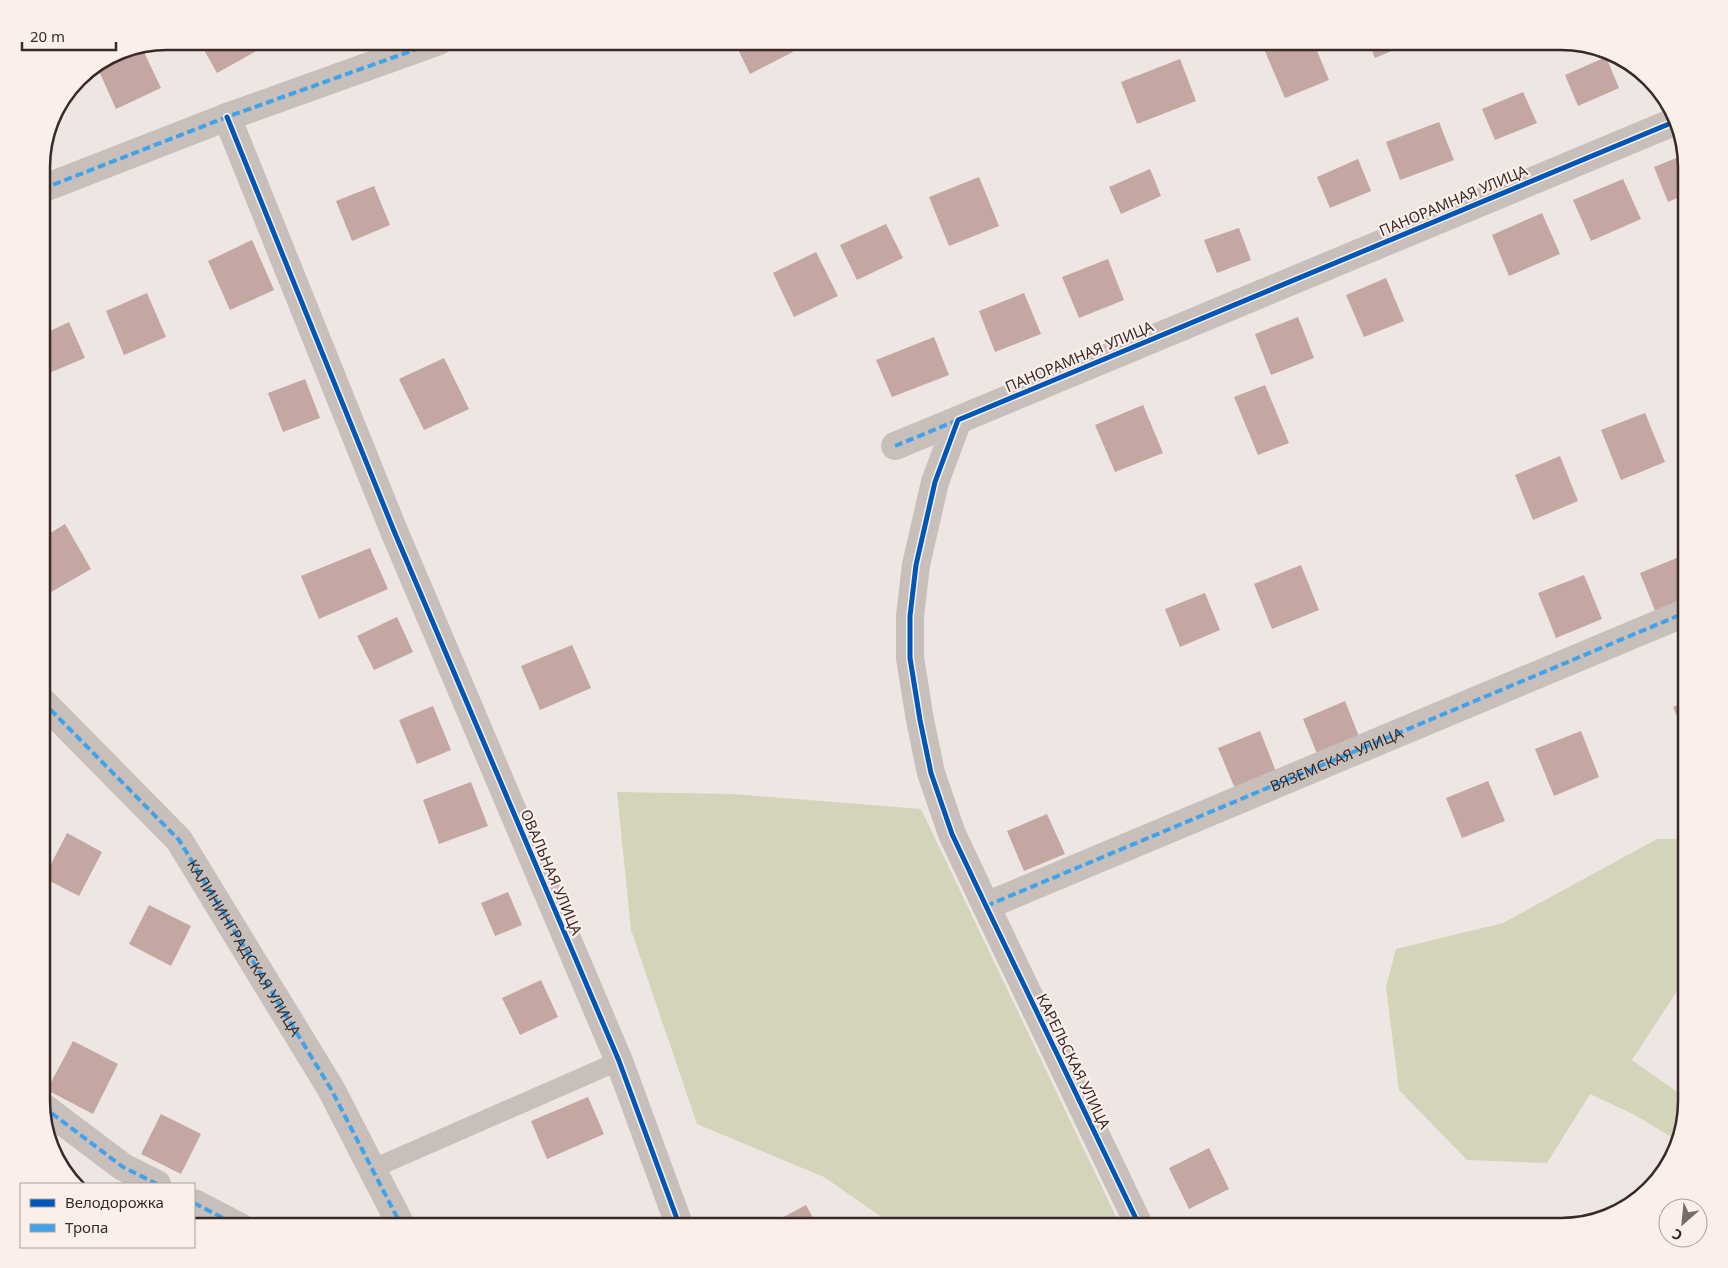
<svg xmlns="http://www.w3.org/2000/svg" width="1728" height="1268" font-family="'Noto Sans',sans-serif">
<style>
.green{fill:#d4d4ba}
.building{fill:#c4a6a2}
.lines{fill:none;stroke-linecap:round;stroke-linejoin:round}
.lane{stroke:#c8beba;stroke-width:19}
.street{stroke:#c8beba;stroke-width:28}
.quiet{stroke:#3fa3eb;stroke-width:4;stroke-dasharray:8 4;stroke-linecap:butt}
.cycleway-casing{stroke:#fbefe9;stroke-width:8}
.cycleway{stroke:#0057b8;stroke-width:5}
.labels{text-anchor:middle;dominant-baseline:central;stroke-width:4.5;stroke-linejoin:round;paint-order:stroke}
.street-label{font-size:15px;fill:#392a28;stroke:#fbefe9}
.rim{fill:none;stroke:#392a28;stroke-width:2.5}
</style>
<rect width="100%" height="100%" fill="#eee6e2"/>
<g class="green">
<path d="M617,792L733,794L921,809L1121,1227H896L824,1177L697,1124L631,930Z"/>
<path d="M1657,839H1687V976L1632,1060L1687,1099L1680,1142L1633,1114L1590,1094L1547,1163L1467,1160L1399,1090L1386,987L1396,949L1503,923Z"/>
</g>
<g class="building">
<path d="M199,41H255L260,49L217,73Z"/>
<path d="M734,41H787L793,52L750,74Z"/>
<path d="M1283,41H1313L1329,80L1285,98L1264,49Z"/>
<path d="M1368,41H1415L1375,58Z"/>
<path d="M143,50L161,88L116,109L99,71Z"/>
<path d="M1606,57L1619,88L1578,106L1565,75Z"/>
<path d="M1180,59L1196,101L1137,124L1121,82Z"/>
<path d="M1523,92L1537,123L1495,140L1482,109Z"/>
<path d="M1439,122L1454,160L1400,180L1386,142Z"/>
<path d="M1684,155L1687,167V194L1668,202L1654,167Z"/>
<path d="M1358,159L1371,191L1330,208L1317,177Z"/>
<path d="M1150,169L1161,196L1121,214L1109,187Z"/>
<path d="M979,177L999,226L949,246L929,197Z"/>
<path d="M1623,179L1641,219L1591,241L1573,200Z"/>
<path d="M374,186L390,225L352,241L336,201Z"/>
<path d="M1542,213L1560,254L1509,276L1492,235Z"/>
<path d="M886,224L903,258L857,280L840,245Z"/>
<path d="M1239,228L1251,260L1217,273L1204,240Z"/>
<path d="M252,240L274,290L230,310L208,261Z"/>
<path d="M816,252L838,296L794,317L773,273Z"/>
<path d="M1108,259L1124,300L1079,318L1062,277Z"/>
<path d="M1386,278L1404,321L1364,337L1346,295Z"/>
<path d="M147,293L166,337L124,355L106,311Z"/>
<path d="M1024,293L1041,334L995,352L979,311Z"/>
<path d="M1298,317L1314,358L1271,375L1255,334Z"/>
<path d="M69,322L85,358L42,376V335Z"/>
<path d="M934,337L949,375L892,397L876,360Z"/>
<path d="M444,358L469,409L424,430L399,379Z"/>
<path d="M305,379L320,418L283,432L268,393Z"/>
<path d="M1265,385L1289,443L1258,455L1234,397Z"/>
<path d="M1143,405L1163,453L1115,472L1095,425Z"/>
<path d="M1645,413L1665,462L1621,480L1601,430Z"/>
<path d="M1560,456L1578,501L1533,520L1515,475Z"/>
<path d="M65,524L91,569L46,595L42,586V538Z"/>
<path d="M370,548L388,589L319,619L301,576Z"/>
<path d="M1679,557L1687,576V601L1656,613L1640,573Z"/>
<path d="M1301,565L1319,610L1272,629L1254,584Z"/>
<path d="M1584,575L1602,619L1556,638L1538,593Z"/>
<path d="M1205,593L1220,630L1180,647L1165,609Z"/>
<path d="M397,617L413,652L374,670L357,636Z"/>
<path d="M572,645L591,688L540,710L521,666Z"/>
<path d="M1345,701L1362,744L1320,761L1303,719Z"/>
<path d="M1687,701V740L1673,707Z"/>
<path d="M433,706L451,750L417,764L399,720Z"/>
<path d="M1260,731L1277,774L1236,791L1218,748Z"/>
<path d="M1581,731L1599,777L1554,796L1535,749Z"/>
<path d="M1488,781L1505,821L1462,838L1446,798Z"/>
<path d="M471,782L488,826L439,844L423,800Z"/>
<path d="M1047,814L1065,854L1024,871L1007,831Z"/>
<path d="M67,833L102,852L79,896L44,878Z"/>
<path d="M508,892L522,925L495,936L481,903Z"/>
<path d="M149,905L191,926L171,966L129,944Z"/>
<path d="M541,980L558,1017L520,1035L502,998Z"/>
<path d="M73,1041L118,1064L93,1114L47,1090Z"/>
<path d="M588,1097L604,1134L547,1159L531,1121Z"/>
<path d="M161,1114L201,1134L181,1174L141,1154Z"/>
<path d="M1209,1148L1229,1189L1189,1209L1169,1168Z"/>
<path d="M806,1205L818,1227H765Z"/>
</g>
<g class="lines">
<path class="lane" d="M372,1169L619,1061"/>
<g class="street">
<path d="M227,117L394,531L619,1061L680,1227"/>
<path d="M42,189L227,117L439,41"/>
<path d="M895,446L958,420"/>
<path id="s1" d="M42,701L179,840L331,1089L402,1227"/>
<path d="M986,906L1687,612"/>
<path d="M42,1106L123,1167L157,1184"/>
<path d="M194,1203L240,1227"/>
<path d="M1140,1227L986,906L952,834L931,773L920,720L910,658V616L916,565L935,482L958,420L1676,121"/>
</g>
<g class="quiet">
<path d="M42,189L227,117L439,41"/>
<path d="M895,446L958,420"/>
<path d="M42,701L179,840L331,1089L402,1227"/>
<path id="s2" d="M986,906L1687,612"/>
<path d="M42,1106L123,1167L157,1184"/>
<path d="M194,1203L240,1227"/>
</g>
<defs>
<g id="cycleway">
<path d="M227,117L394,531L619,1061L680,1227"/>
<path d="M1140,1227L986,906L952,834L931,773L920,720L910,658V616L916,565L935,482L958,420L1676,121"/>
</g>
</defs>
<use href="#cycleway" class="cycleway-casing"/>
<use href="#cycleway" class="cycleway"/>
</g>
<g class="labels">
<g class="street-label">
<text transform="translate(1453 200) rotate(-23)">ПАНОРАМНАЯ УЛИЦА</text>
<text transform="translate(1079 356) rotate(-23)">ПАНОРАМНАЯ УЛИЦА</text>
<text stroke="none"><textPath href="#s2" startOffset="380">ВЯЗЕМСКАЯ УЛИЦА</textPath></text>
<text transform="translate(552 872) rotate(67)">ОВАЛЬНАЯ УЛИЦА</text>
<text stroke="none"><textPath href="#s1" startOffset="321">КАЛИНИНГРАДСКАЯ УЛИЦА</textPath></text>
<text transform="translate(1074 1061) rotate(64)">КАРЕЛЬСКАЯ УЛИЦА</text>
</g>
</g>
<path d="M0 0H1728V1268H0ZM167 50H1561A117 117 0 0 1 1678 167V1101A117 117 0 0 1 1561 1218H167A117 117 0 0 1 50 1101V167A117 117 0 0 1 167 50Z" fill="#fbefe9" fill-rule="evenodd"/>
<path class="rim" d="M167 50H1561A117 117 0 0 1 1678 167V1101A117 117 0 0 1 1561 1218H167A117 117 0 0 1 50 1101V167A117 117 0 0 1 167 50Z"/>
<rect x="20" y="1183" width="175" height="65" fill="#fbefe9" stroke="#ada09c"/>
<rect x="30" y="1199" width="25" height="8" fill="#0057b8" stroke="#ada09c"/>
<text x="65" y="1208" font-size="15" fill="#392a28">Велодорожка</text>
<rect x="30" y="1224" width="25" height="8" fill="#3fa3eb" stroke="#ada09c"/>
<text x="65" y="1233" font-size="15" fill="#392a28">Тропа</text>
<g transform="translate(1683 1223) rotate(207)"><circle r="24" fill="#fbefe9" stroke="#ada09c"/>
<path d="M0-4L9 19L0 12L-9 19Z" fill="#786c69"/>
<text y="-8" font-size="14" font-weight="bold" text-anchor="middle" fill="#392a28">С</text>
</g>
<path d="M22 42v8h94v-8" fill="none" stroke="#392a28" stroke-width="2.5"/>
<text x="30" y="42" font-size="15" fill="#392a28" stroke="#fbefe9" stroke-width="4" paint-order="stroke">20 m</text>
</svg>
